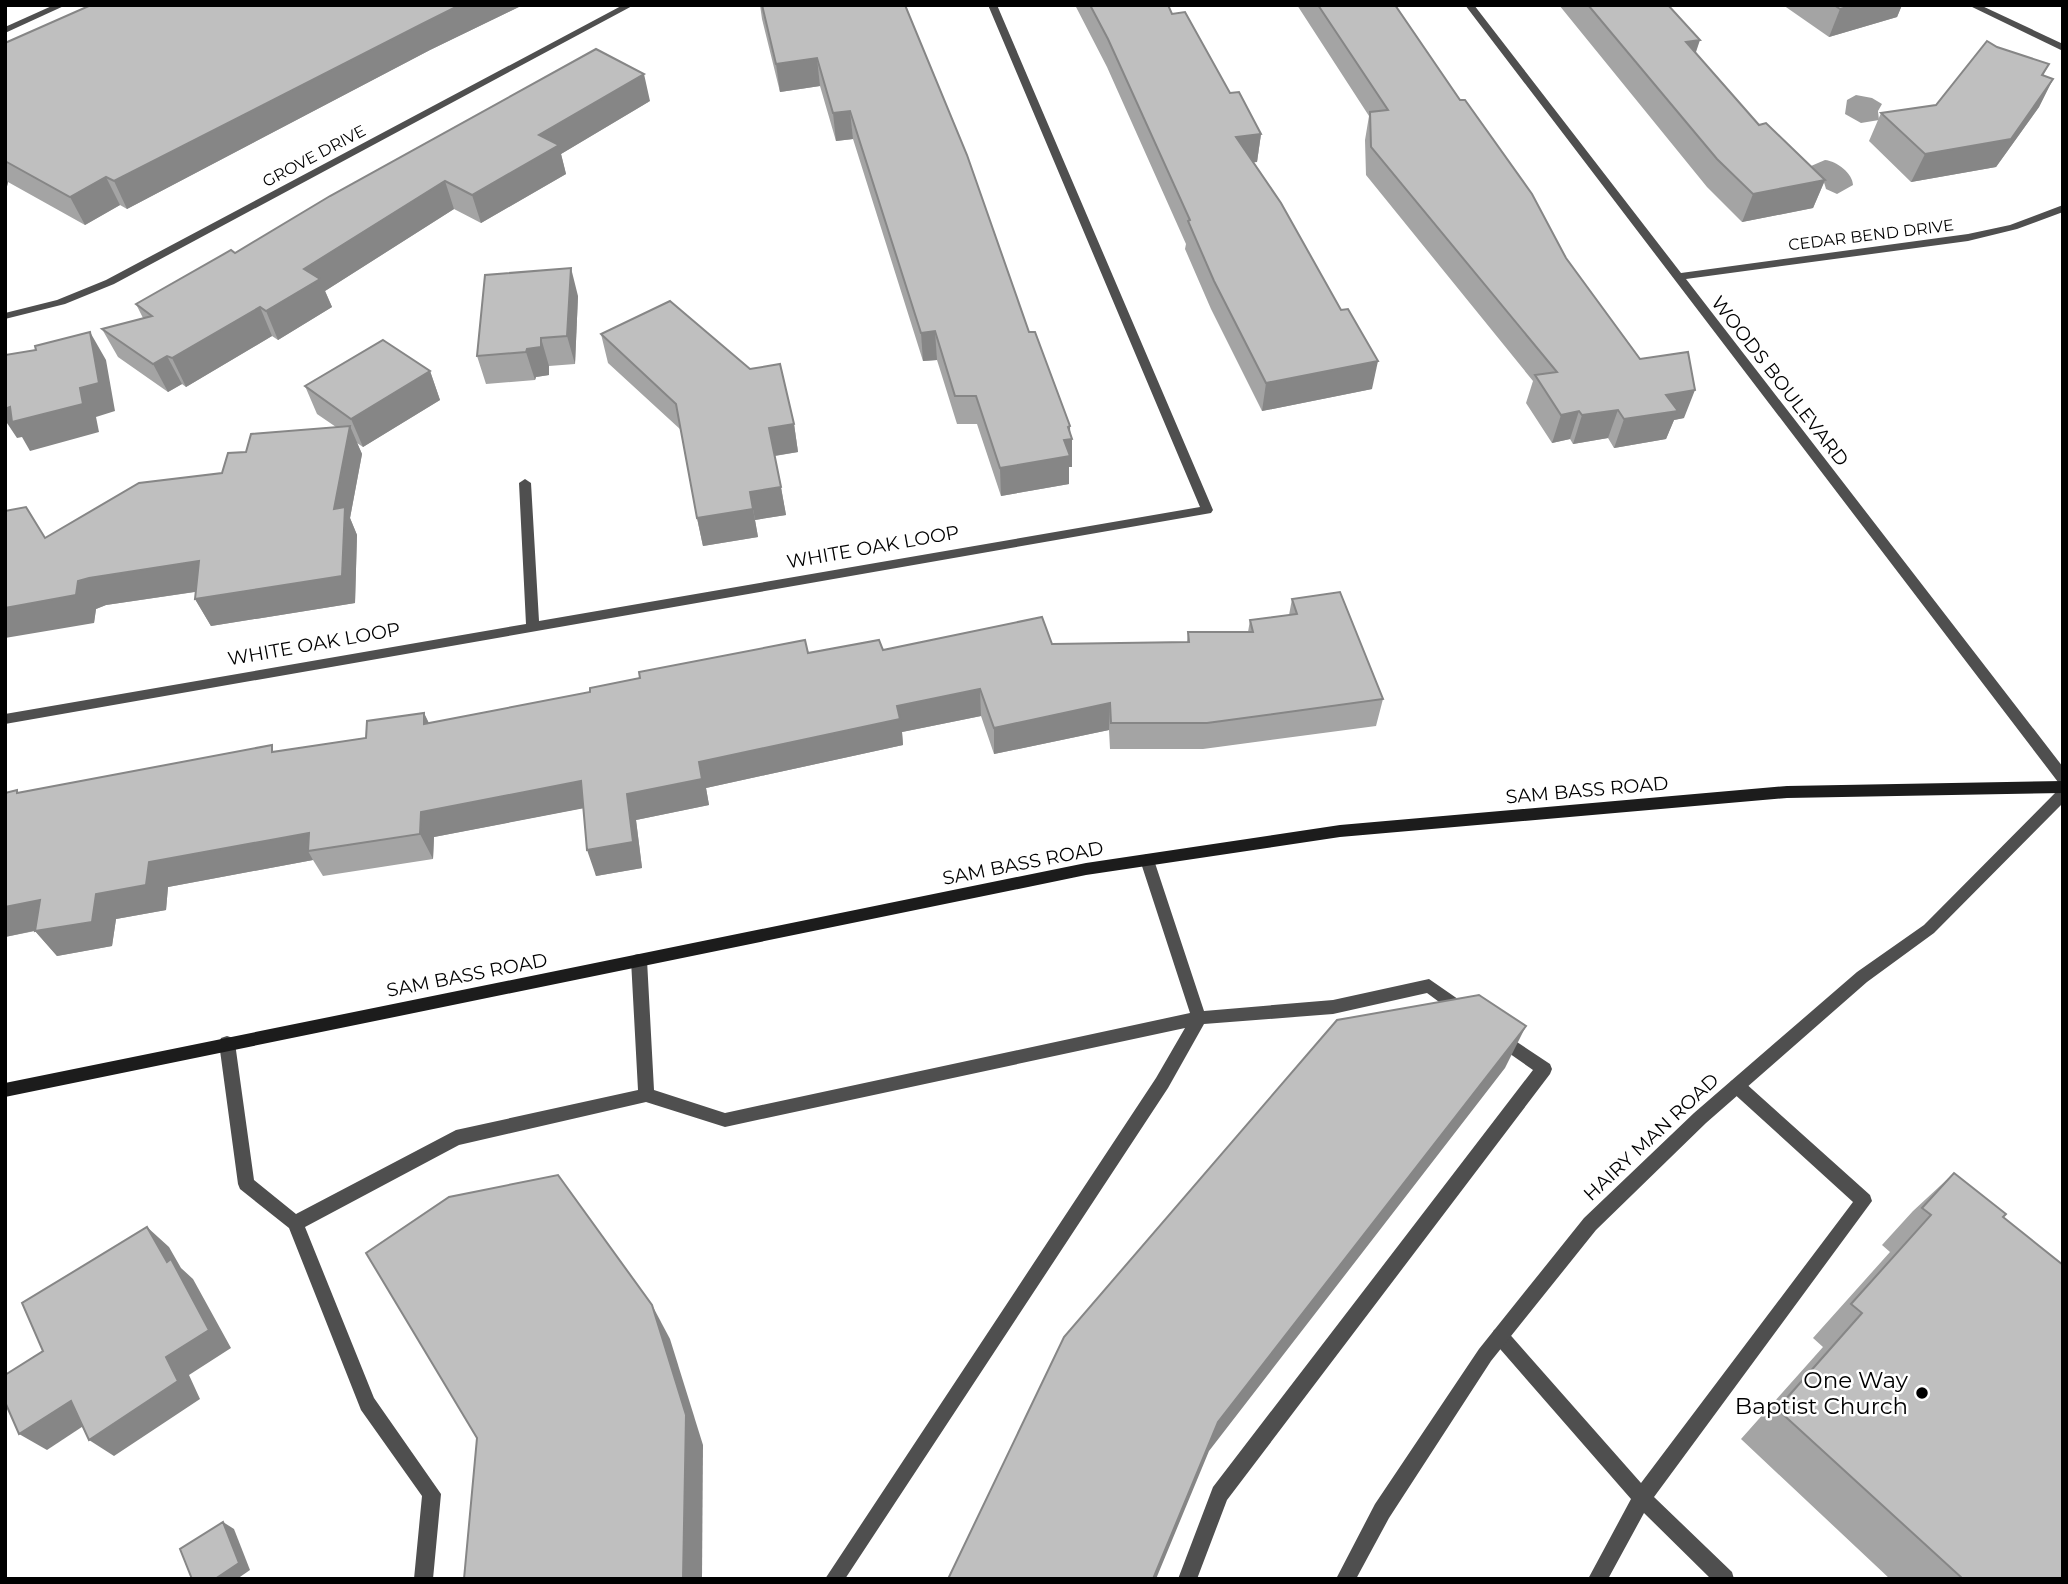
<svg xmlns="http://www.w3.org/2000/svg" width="2068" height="1584" font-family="Montserrat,sans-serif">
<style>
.water{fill:#9d9d9d}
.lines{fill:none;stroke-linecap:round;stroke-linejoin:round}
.service{fill:#4f4f4f;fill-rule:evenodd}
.minor{fill:#4f4f4f;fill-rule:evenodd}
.tertiary{fill:#4f4f4f;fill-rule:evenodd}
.secondary{fill:#1c1c1c;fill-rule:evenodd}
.wall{fill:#a4a4a4}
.shaded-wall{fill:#868686}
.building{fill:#bfbfbf;stroke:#868686;stroke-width:2}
.poi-dot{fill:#000;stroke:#fff;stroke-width:2.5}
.labels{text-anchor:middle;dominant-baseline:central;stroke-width:5;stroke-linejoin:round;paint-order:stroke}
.far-street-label{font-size:16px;fill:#000;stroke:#fff}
.street-label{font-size:19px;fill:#000;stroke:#fff}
.near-poi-label{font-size:23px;fill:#000;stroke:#fff;text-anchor:end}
</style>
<rect width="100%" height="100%" fill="#fff"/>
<g class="water">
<path d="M1856,95L1872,98L1882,104L1878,111L1879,120L1861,123L1845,114L1847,100Z"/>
<path d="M1825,160C1837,161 1853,174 1853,185L1837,194L1826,189L1823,179L1811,166Z"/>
</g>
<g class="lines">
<g class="service">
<path d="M1147,854L1152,856L1154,860L1204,1011L1333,1000L1429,979L1468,1006L1471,1011L1468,1016L1463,1018L1458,1016L1427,993L1333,1014L1204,1024L1168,1088L845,1579H825L1156,1078L1185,1028L725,1127L646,1102L459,1145L305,1227L374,1398L441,1494L433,1579H414L422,1496L361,1410L289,1228L240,1189L238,1184L219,1043L221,1038L227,1036L233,1038L235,1043L254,1180L296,1214L456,1130L638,1090L631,960L634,955L639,954L644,955L647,960L654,1090L725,1113L1190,1013L1140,860L1142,856Z"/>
<path d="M1499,1030L1550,1064L1552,1069L1550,1074L1227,1500L1197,1579H1178L1213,1487L1533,1070L1493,1042L1491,1037L1493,1032Z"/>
<path d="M1737,1079L1743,1081L1870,1195L1872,1201L1654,1497L1732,1572L1734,1579H1711L1644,1513L1608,1579H1588L1631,1499L1494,1342L1491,1336L1494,1330L1500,1327L1506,1330L1641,1483L1853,1202L1731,1091L1729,1086L1731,1081Z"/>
</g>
<g class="minor">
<path d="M54,5H66L5,33V27Z"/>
<path d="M623,5H634L114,284L65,304L5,319V313L57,300L106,280Z"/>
<path d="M988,5H997L1213,510L1211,513L5,724V714L526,624L519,483L525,479L531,483L539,621L1200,507Z"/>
<path d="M1465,5H1474L1681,273L1968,234L2010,225L2063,205V212L2017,229L1968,241L1686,279L2063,767V783L2058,782Z"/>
<path d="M1968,5H1980L2063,44V51Z"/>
</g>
<path class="tertiary" d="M2063,788V803L1934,933L1867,982L1706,1123L1596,1230L1491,1361L1389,1518L1356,1579H1336L1375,1504L1479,1349L1584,1218L1694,1113L1857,972L1924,925L2058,790Z"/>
<path class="secondary" d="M2063,781V793L1787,798L1340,837L1086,875L5,1097V1083L1086,863L1340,825L1787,786Z"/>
</g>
<g class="wall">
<path d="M91,5H523L430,50L127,209L120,205L85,225L8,182L5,195V43Z"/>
<path d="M760,5H905L1029,332L1070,426L1072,467H1069V484L1001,496L977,424H957L937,360L923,361L853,139L836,141L820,86L780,92L762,19Z"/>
<path d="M1075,5H1168L1172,14L1230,93L1261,134L1257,162H1253L1372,389L1262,411L1211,309L1185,249L1186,244L1107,67Z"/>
<path d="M1297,5H1395L1566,258L1684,418L1674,420L1666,439L1614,448L1608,438L1573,444L1570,439L1552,443L1526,403L1533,381L1366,175L1365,140L1369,116Z"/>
<path d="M1559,5H1668L1696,54L1759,125L1825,180L1813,208L1742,222L1707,187Z"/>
<path d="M1783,5H1902L1897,17L1829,37Z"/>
<path d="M1997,47L2049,64L2043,76L2053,79L2039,107L1996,167L1911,182L1869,141L1881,113L1936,105Z"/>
<path d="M650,101L561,154L566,174L481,223L454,209L325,291L332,307L278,340L272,336L186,387L182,384L168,392L118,357L102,329L143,318L136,304L235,253Z"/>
<path d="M578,296L575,364L549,366V375L536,377L535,380L486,384L477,356Z"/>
<path d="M601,334L794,424L798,452L775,456L786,515L755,520L758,537L703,546L697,518L681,430L608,363Z"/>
<path d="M430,371L440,400L363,447L357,443L362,454L350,518L357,535L355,603L211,626L195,599V592L106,605L96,609L94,623L46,538L222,473L246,452L336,427L317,414L305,386Z"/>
<path d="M1292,599L1383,699L1376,726L1203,749H1110L1109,730L994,754L981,716L902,732L903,745L706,788L709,805L636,820L642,868L596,876L583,808L434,837L433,859L323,876L313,860L168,887L166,910L116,919L112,946L57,956L35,931L5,937V793L17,790L19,793L366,738L424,713L429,723L808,653L1052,644L1187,642L1188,632H1248L1250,620L1289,615Z"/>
<path d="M1954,1173L2003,1217L2063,1579H1890L1741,1439L1823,1347L1813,1338L1890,1252L1882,1245L1913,1211Z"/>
</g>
<g class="shaded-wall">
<path d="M460,5H523L430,50L127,209L114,181L422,24Z"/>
<path d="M1855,5H1902L1897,17L1829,37L1840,9Z"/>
<path d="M1700,40L1691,67L1686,42Z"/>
<path d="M817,58L820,86L780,92L776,64Z"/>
<path d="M644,74L650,101L561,154L566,174L481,223L472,195L539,135Z"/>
<path d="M2053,79L2039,107L1996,167L1911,182L1925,154Z"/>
<path d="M850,111L853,139L836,141L833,113Z"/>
<path d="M1261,134L1257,162L1233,165L1236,137Z"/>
<path d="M5,177L8,182L5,195Z"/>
<path d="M106,177L120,205L85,225L70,197Z"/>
<path d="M1825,180L1813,208L1742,222L1753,194Z"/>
<path d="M445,181L454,209L325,291L332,307L278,340L266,311L304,269Z"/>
<path d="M571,268L578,296L575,364L567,336Z"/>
<path d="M260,307L272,336L186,387L172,358Z"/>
<path d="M935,331L937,360L923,361L921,333Z"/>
<path d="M90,332L106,360L115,411L96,417L99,432L30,451L22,437L17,438L5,420V409L80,388Z"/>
<path d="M541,338L549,366V375L536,377L535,380L526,352L527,349Z"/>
<path d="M167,356L182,384L168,392L153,364Z"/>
<path d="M1378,361L1372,389L1262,411L1266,383Z"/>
<path d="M430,371L440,400L363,447L351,419Z"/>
<path d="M1695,390L1684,418L1674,420L1666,439L1614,448L1624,419L1666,395Z"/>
<path d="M1618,410L1608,438L1573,444L1582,415Z"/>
<path d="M1579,411L1570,439L1552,443L1561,415Z"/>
<path d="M794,424L798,452L773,456L769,428Z"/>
<path d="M350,426L362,454L350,518L357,535L355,603L211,626L195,599L334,509Z"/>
<path d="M1070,426V439H1072V467H1069V484L1001,496L1000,468L1064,440L1068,427Z"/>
<path d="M781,487L786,515L755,520L750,492Z"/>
<path d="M753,509L758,537L703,546L697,518Z"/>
<path d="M199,561L214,589L106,605L96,609L94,623L5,638V608L89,578Z"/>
<path d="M980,689L981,716L902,732L903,745L706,788L709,805L636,820L642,868L596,876L587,850L627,794L699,762L897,706Z"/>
<path d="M1110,703L1109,730L994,754V728Z"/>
<path d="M424,713L436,739L424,724Z"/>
<path d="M581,781L590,807L434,837L433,859L420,834L421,812Z"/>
<path d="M309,833L308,851L313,860L168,887L166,910L116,919L112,946L57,956L35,931L149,862Z"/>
<path d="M40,900L61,925L5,937V907Z"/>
<path d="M1526,1026L1505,1068L1209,1451L1156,1579H1153L1218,1422Z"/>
<path d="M147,1227L169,1247L181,1268L193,1279L231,1348L189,1375L200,1399L114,1456L89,1440L166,1357L167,1262Z"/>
<path d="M652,1305L670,1339L703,1445L702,1579H683Z"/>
<path d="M71,1401L97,1417L47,1450L19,1434Z"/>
<path d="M223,1522L234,1529L250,1570L237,1579H215Z"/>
</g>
<g class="building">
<path d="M91,5H460L422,24L114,181L106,177L70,197L5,161V43Z"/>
<path d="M762,5H905L967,155L1029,332H1035L1070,426L1068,427L1072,439L1064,440L1070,456L1000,468L976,396H955L935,331L921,333L850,111L833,113L817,58L776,64Z"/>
<path d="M1090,5H1168L1172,14L1185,12L1230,93L1239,92L1261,134L1236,137L1281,203L1341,310L1348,309L1378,361L1266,383L1214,281L1188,221L1190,220L1108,39Z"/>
<path d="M1318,5H1395L1460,100H1465L1532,194L1566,258L1640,359L1688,352L1695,390L1666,395L1678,411L1624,419L1618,410L1582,415L1579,411L1561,415L1535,375L1557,372L1371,147L1370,112L1388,110Z"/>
<path d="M1588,5H1668L1700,40L1686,42L1759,125L1766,123L1825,180L1753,194L1717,159Z"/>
<path d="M1834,5H1855L1840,9Z"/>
<path d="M1987,41L1997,47L2049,64L2042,75L2053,79L2011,139L1925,154L1881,113L1936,105Z"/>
<path d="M596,49L644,74L539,135L559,145L472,195L445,181L304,269L320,279L266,311L260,307L172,358L167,356L153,364L102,329L152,316L136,304L231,250L235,253L330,196Z"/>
<path d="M571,268L567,336L541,338V347L527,349L526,352L477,356L485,275Z"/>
<path d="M670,301L750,369L780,364L794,424L769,428L781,487L750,492L753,509L697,518L676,404L601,334Z"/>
<path d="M90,332L99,383L80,388L83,404L12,422L10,407L5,409V355L36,350L35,346Z"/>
<path d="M383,340L430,371L351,419L305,386Z"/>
<path d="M350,426L334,509L345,507L342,576L195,599L199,561L89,578L78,581L76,595L5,608V511L26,507L45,538L139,483L222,473L228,453L246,452L251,434Z"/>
<path d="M1340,592L1383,699L1207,723H1111L1110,703L994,728L980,689L897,706L900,719L699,762L702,779L627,794L633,842L587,850L581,781L421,812L420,834L308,851L309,833L149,862L146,885L96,894L92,922L35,931L40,900L5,907V793L17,790V793L272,745V752L366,738L367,721L424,713V724L590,692V688L640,678L639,672L805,640L808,653L879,640L883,650L1042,617L1052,644L1189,642L1188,632H1253L1250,620L1297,614L1292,599Z"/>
<path d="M1479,995L1526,1026L1218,1422L1153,1579H948L1064,1337L1337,1020Z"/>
<path d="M1954,1173L2006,1214L2003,1217L2063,1265V1579H1963L1777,1409L1862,1313L1851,1304L1931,1215L1922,1208Z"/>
<path d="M558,1175L652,1305L686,1415L683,1579H464L477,1438L366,1253L449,1197Z"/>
<path d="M147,1227L167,1262L171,1259L209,1330L166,1357L178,1381L89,1440L71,1401L19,1434L5,1402V1375L43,1351L22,1303Z"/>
<path d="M223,1522L239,1563L215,1579H192L180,1549Z"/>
</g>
<circle class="poi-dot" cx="1922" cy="1393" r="7"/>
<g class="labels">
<g class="far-street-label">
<text transform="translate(314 156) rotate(-28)">GROVE DRIVE</text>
<text transform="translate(1871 235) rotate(-7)">CEDAR BEND DRIVE</text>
</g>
<g class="street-label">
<text transform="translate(1780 381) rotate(52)">WOODS BOULEVARD</text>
<text transform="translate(873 547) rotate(-10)">WHITE OAK LOOP</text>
<text transform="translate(314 644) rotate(-10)">WHITE OAK LOOP</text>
<text transform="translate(1587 790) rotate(-5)">SAM BASS ROAD</text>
<text transform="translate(1023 863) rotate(-11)">SAM BASS ROAD</text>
<text transform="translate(467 975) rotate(-11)">SAM BASS ROAD</text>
<text transform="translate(1651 1137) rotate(-43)">HAIRY MAN ROAD</text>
</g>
<g class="near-poi-label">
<text x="1908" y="1380">One Way<tspan x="1908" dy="26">Baptist Church</tspan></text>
</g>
</g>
<rect width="2068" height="1584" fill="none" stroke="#000000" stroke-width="14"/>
</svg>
